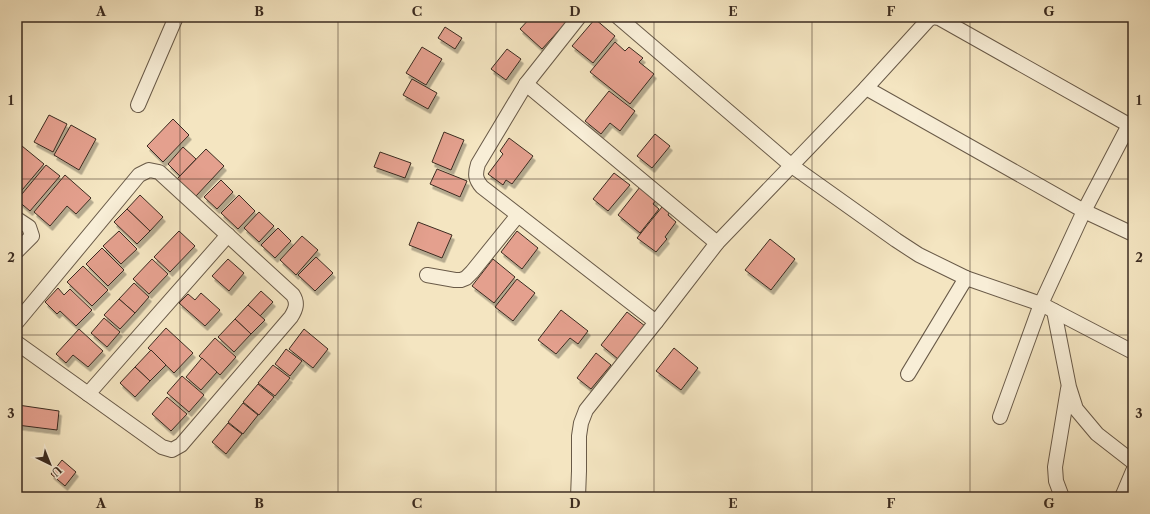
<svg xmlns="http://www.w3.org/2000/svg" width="1150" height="514" font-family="'Libre Caslon Text',serif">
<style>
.building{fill:#e4a08e;stroke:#3b2b20;filter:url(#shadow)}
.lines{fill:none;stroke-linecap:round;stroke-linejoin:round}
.street-casing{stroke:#695a48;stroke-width:16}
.street{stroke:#f8eed7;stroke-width:14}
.grid{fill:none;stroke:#3b2b20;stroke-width:1;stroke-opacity:0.55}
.neatline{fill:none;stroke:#3b2b20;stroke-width:1.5}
.grid-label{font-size:13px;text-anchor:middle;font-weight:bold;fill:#3b2b20}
</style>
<defs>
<filter id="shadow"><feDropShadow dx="2.5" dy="4.5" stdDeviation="0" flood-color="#0004"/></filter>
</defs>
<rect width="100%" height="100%" fill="#f4e5c1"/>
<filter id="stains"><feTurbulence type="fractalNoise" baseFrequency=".005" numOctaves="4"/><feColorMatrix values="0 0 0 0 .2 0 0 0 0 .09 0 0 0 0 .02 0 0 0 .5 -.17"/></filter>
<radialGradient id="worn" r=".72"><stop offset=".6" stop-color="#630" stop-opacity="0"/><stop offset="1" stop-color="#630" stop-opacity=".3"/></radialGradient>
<g class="building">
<path d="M531,17H571L542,49L520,29Z"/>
<path d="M595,19L615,36L593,63L572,46Z"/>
<path d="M445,27L462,38L455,49L438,38Z"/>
<path d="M615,42L625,51L629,47L643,58L639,62L654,74L630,104L590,72Z"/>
<path d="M422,47L442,59L426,85L406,73Z"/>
<path d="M507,49L521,59L506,80L491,69Z"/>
<path d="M412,79L437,93L428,109L403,95Z"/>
<path d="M609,91L635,111L620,131L610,123L601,134L585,121Z"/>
<path d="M49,115L67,124L53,152L34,142Z"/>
<path d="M173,119L189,135L163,162L147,146Z"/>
<path d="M71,125L96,139L79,170L54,155Z"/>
<path d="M444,132L464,140L451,170L432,162Z"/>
<path d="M655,134L670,146L652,168L637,156Z"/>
<path d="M509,138L533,156L512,184L506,180L503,185L488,174L503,154L500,151Z"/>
<path d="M22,146L44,164L17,196V152Z"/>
<path d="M183,147L196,159L180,176L168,164Z"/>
<path d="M206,149L224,166L196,196L177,179Z"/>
<path d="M380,152L411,163L405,178L374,167Z"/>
<path d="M46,165L60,176L30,211L17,200Z"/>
<path d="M437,169L467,181L460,197L430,184Z"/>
<path d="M614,173L630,185L608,211L593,199Z"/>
<path d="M65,175L91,198L76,214L67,206L50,226L34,212Z"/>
<path d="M221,180L233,192L217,209L204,197Z"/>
<path d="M640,187L656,200L653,204L659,209L640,233L618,215Z"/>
<path d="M140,195L163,217L150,231L127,209Z"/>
<path d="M239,195L255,211L238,229L221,213Z"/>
<path d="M662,207L669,213L668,215L676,222L665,237L667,239L656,252L637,238Z"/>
<path d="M127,209L150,231L137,244L114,222Z"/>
<path d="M259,212L274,226L259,242L244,228Z"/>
<path d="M418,222L452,235L442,258L409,245Z"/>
<path d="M278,228L291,241L275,258L261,245Z"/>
<path d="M119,231L137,249L121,264L103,246Z"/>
<path d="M179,231L195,246L170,272L154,257Z"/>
<path d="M517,231L538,248L522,269L501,252Z"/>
<path d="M302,236L318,250L296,275L280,260Z"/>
<path d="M770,239L795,259L771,290L745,270Z"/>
<path d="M102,248L124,270L108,286L86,264Z"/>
<path d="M316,257L333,273L315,291L298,275Z"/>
<path d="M152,259L168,274L149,294L133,279Z"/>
<path d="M228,259L244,273L229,291L212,276Z"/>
<path d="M493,259L515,277L494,303L472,286Z"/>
<path d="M83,266L108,290L92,306L67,282Z"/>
<path d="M517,279L535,293L513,321L495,307Z"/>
<path d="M134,283L149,297L135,313L119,299Z"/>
<path d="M58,288L64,295L70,289L92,310L76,326L60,311L57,314L45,302Z"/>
<path d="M261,291L273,302L260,316L248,305Z"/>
<path d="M201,293L220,310L205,326L179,303L188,294L195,300Z"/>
<path d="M119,299L135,313L120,329L104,315Z"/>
<path d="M248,305L265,320L251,334L235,319Z"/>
<path d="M561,310L588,331L578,344L570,338L556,354L538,340Z"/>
<path d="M627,312L645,326L618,359L601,345Z"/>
<path d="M104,318L120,332L107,347L91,333Z"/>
<path d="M235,319L251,334L234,352L218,337Z"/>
<path d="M166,328L193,353L174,373L148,348Z"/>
<path d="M79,329L103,351L88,367L73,355L66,363L56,354Z"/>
<path d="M304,329L328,349L313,368L289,349Z"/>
<path d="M215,338L236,357L220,375L199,356Z"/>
<path d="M674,348L698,368L681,390L656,371Z"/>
<path d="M286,349L302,361L290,376L275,364Z"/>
<path d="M151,350L166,365L150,381L135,367Z"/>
<path d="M596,353L611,365L591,389L577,378Z"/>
<path d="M202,358L217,372L201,390L186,377Z"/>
<path d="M273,365L290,378L275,396L258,383Z"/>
<path d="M135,367L150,381L135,397L120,383Z"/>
<path d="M182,376L204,395L189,412L167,393Z"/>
<path d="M258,384L274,397L259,415L243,402Z"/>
<path d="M167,397L187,414L171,431L152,414Z"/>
<path d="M243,403L258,415L243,434L228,422Z"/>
<path d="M18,405L59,411L57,430L17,425Z"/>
<path d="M228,423L242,434L226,454L212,442Z"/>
<path d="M62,460L76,472L65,486L51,474Z"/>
</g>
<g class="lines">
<defs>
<g id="street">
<path d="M579,17L526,84L478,164C475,174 475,179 482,187L656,322L717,243L866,88L1084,211L1133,234"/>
<path d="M618,17L792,166L896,240L919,255L966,278L1041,304L1133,352"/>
<path d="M526,84L717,243"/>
<path d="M866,88L928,20L933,17L939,18L1129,125"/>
<path d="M138,105L176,17"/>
<path d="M17,219L29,227L32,236L17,251"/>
<path d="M427,275L455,280H461L466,278L472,272L518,215"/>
<path d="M1054,311L1069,387L1076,409L1097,434L1133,462"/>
<path d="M17,322L139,175L149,170L159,172L293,295C298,303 296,309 291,317L181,445L172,450L162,447L17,343"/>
<path d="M908,374L966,278"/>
<path d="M88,394L228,235"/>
<path d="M1000,417L1041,304L1084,211L1129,125L1133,127"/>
<path d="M578,497L579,471V436L581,423L586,410L656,322"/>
<path d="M1062,497L1056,481L1055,467L1068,389"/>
<path d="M1122,497L1133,471"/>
</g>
</defs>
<use href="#street" class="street-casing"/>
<use href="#street" class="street"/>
</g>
<path class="grid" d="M180,17V497M338,17V497M496,17V497M654,17V497M812,17V497M970,17V497M17,179H1133M17,335H1133"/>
<rect width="1150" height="514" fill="none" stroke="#f4e5c1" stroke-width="44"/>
<g transform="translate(50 464) rotate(137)" stroke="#f8eed7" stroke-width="3" paint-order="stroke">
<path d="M0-3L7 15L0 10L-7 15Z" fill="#3b2b20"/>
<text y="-6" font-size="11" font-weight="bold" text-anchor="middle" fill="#3b2b20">U</text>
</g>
<rect x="22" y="22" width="1106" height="470" class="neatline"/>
<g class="grid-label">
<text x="101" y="16">A</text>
<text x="259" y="16">B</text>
<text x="417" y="16">C</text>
<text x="575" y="16">D</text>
<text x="733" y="16">E</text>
<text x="891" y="16">F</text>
<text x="1049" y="16">G</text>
<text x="11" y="105">1</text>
<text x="1139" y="105">1</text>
<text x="11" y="262">2</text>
<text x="1139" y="262">2</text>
<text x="11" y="418">3</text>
<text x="1139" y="418">3</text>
<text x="101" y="508">A</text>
<text x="259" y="508">B</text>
<text x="417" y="508">C</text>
<text x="575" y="508">D</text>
<text x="733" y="508">E</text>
<text x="891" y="508">F</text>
<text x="1049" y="508">G</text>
</g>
<rect width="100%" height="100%" filter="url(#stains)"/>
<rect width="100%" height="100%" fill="url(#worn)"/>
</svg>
